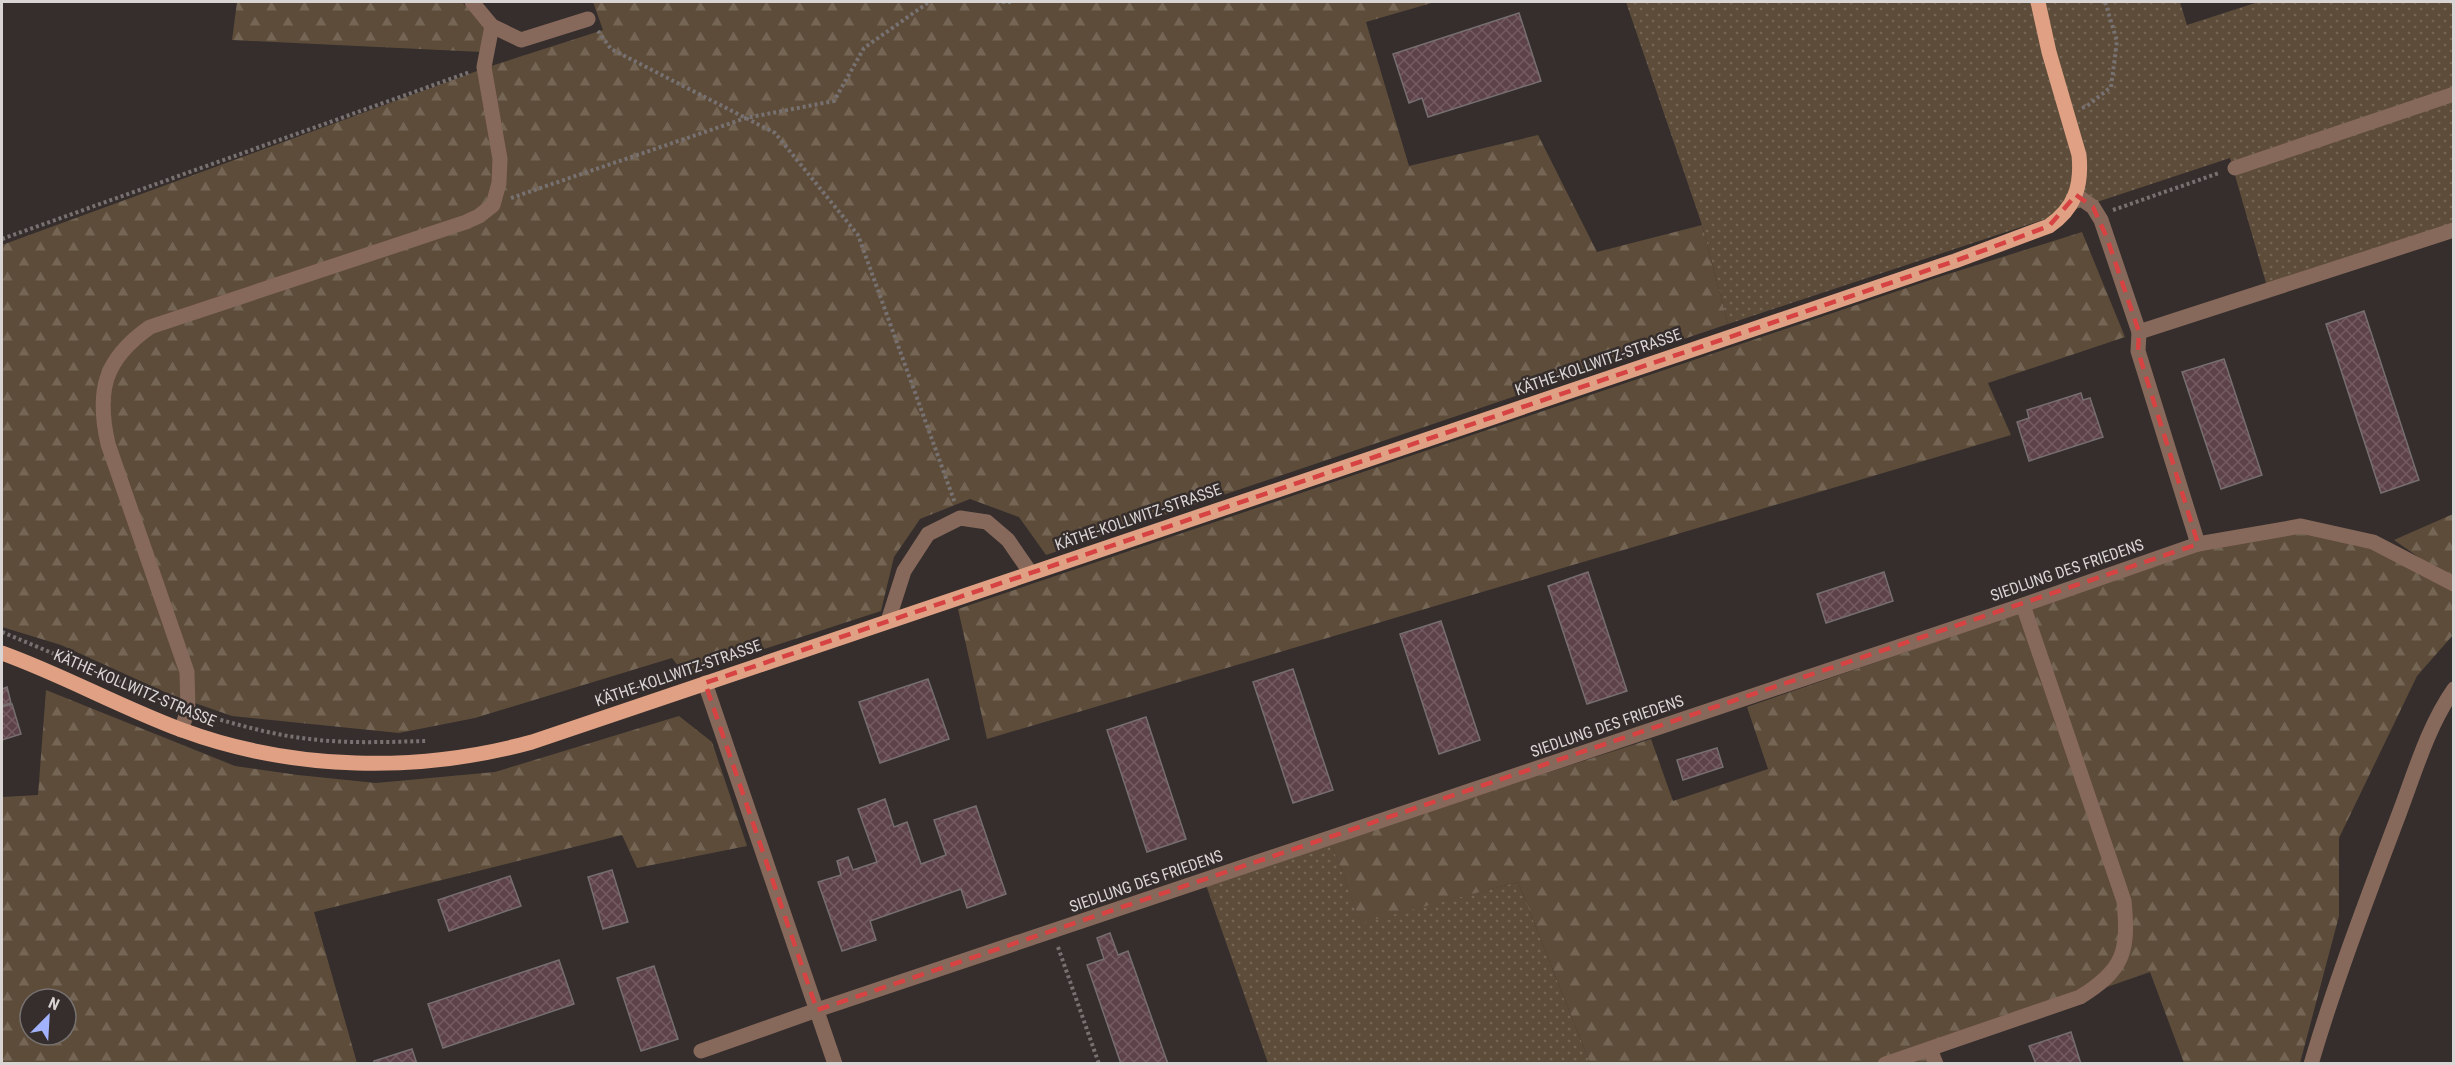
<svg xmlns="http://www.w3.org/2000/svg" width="2455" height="1065" font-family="'Roboto Condensed',sans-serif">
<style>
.grass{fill:url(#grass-dots)}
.forest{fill:url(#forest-firs);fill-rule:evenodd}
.building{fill:url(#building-cross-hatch);stroke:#766e70;stroke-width:1.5}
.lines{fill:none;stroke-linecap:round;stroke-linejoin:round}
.path{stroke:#777171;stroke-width:4;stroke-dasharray:3 3;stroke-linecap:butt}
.minor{stroke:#87695b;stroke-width:15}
.major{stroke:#dfa083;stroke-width:15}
.marked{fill:none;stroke:#d74242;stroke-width:4.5;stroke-dasharray:12 8;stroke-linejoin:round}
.labels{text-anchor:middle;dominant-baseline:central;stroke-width:5;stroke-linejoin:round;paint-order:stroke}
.street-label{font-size:16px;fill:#dad5d5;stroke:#352e2d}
</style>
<defs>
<pattern id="grass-dots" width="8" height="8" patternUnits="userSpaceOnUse" patternTransform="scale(1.5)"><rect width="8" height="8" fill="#5d4c39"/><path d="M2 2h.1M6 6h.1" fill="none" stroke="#746555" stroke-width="1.8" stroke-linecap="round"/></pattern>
<pattern id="forest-firs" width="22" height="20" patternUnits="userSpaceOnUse" patternTransform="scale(1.5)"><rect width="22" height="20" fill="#5d4c39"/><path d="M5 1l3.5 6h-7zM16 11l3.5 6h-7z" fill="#746555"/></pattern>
<pattern id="building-cross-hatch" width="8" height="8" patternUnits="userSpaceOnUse" patternTransform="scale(1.5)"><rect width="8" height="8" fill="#5e4249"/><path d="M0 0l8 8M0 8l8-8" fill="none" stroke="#745c62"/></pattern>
</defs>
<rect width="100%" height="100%" fill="#352e2d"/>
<g class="grass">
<path d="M1626,2H2180L2187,25L2258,2H2453V230L2268,290L2230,158L1728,324L1702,225Z"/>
<path d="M1331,843L1361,922L1518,882L1590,1063H1268L1206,885Z"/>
</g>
<g class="forest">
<path d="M237,2H462L487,29L482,52L232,40Z"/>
<path d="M593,2H1435L1366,22L1409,166L1538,135L1597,252L1702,225L1728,324L1046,555L1019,517L970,499L920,519L894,557L881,611L685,675L672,658L475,718L399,733L232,716L169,694L61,645L2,627V245L488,67L603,30Z"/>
<path d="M2082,232L2125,337L1988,383L2011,435L987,739L958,609L1942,276Z"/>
<path d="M2453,514V581L2394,540Z"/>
<path d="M2303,532L2376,548L2453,585V635L2417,676L2339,838V916L2300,1063H2184L2150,972L1930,1049L1936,1063H1590L1518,882L1361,923L1331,843L1651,739L1673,801L1768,769L1747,707L2201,550Z"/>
<path d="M46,690L235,766L298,775L376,783L495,772L679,716L712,742L747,846L637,868L622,835L314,912L357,1063H2V797L38,795ZM30,999H66V1035H30Z"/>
</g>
<g class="building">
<path d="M1519,13L1541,81L1428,117L1422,98L1409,103L1393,54Z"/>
<path d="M2364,311L2419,480L2381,493L2326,324Z"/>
<path d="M2224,359L2262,475L2221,489L2182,372Z"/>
<path d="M2081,393L2083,400L2090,398L2103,437L2029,461L2017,422L2029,418L2027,410Z"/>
<path d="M1588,572L1627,691L1587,704L1548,586Z"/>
<path d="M1884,572L1893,601L1826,623L1817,594Z"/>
<path d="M1441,621L1480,740L1439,754L1400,634Z"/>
<path d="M1293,669L1333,790L1293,803L1253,682Z"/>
<path d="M928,679L949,739L880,763L859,702Z"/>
<path d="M7,687L11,703L2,706V689Z"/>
<path d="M12,704L21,734L2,740V707Z"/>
<path d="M1146,717L1186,839L1147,852L1107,730Z"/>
<path d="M1717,748L1723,767L1683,780L1677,760Z"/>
<path d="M885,799L894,827L907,822L921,864L946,855L934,820L976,806L1006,894L967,908L961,889L870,921L876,940L842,951L818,882L841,875L837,861L848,857L853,870L877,862L858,809Z"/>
<path d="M612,870L628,922L603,929L588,877Z"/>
<path d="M510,876L521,906L449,931L438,900Z"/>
<path d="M1110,933L1118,955L1128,951L1168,1064H1121L1087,965L1104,959L1097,938Z"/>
<path d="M559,960L574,1004L443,1048L428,1004Z"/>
<path d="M654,966L678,1039L641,1051L617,978Z"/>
<path d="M2071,1032L2081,1064H2036L2029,1046Z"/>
<path d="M412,1049L417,1064H374V1061Z"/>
</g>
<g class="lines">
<g class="path">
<path d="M996,2H1013"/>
<path d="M598,31L611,49L775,133L858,235L955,503"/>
<path d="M2082,108L2087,106L2111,87L2117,41L2105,2"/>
<path d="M511,198L746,118L834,101L864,48L929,2"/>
<path d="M2113,210L2219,173"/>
<path d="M2,239L470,72"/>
<path d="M2,632L171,703"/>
<path d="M203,715C236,724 269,734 302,738C343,744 386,742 427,741"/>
<path d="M1058,947L1099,1064"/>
</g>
<g class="minor">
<path d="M472,2L492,26L521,40L588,19"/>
<path d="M2235,168L2454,94"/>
<path d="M2076,195L2093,207L2101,220L2139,332L2138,351L2198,544"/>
<path d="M2139,332L2454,230"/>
<path d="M888,621L904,571L928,534L960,518L987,522L1008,540L1030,572"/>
<path d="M705,683L835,1064"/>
<path d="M181,730L188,710L187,672L108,444C96,391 104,359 150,327L466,222L479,216L493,205L499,183L500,159L484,67L492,26"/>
<path d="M1930,1049L1936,1064"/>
<path d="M701,1051L817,1010L2023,605L2198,544L2301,526L2373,542L2454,584"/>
<path d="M1885,1064L2080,997C2124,970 2129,951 2124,901L2023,605"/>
<path d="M2311,1064C2336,979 2368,896 2399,814C2415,772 2428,726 2454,689"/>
</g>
<path class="major" d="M2,653C63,675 120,707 182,730C293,771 419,773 532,742L1955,261L2049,226C2075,208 2082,186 2079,155L2049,52L2038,2"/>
</g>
<path class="marked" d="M2076,195L2093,207L2107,238L2139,332L2138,351L2198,544L817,1010L705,683L1955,261L2049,226Z"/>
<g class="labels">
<g class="street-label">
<text transform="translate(1598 362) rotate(-19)">KÄTHE-KOLLWITZ-STRASSE</text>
<text transform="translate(1138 517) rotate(-19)">KÄTHE-KOLLWITZ-STRASSE</text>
<text transform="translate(2067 570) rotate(-19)">SIEDLUNG DES FRIEDENS</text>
<text transform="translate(678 673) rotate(-19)">KÄTHE-KOLLWITZ-STRASSE</text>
<text transform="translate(135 688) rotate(23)">KÄTHE-KOLLWITZ-STRASSE</text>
<text transform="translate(1607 726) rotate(-19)">SIEDLUNG DES FRIEDENS</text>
<text transform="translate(1146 881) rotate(-19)">SIEDLUNG DES FRIEDENS</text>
</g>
</g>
<rect width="2455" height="1065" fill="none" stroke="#dad5d5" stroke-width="6"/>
<g transform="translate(48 1017) rotate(24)"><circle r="28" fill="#352e2d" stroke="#777170" stroke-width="1.5"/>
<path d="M0-4.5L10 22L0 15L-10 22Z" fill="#a3b2fd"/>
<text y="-9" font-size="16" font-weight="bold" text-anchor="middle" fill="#dad5d5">N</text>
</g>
</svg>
